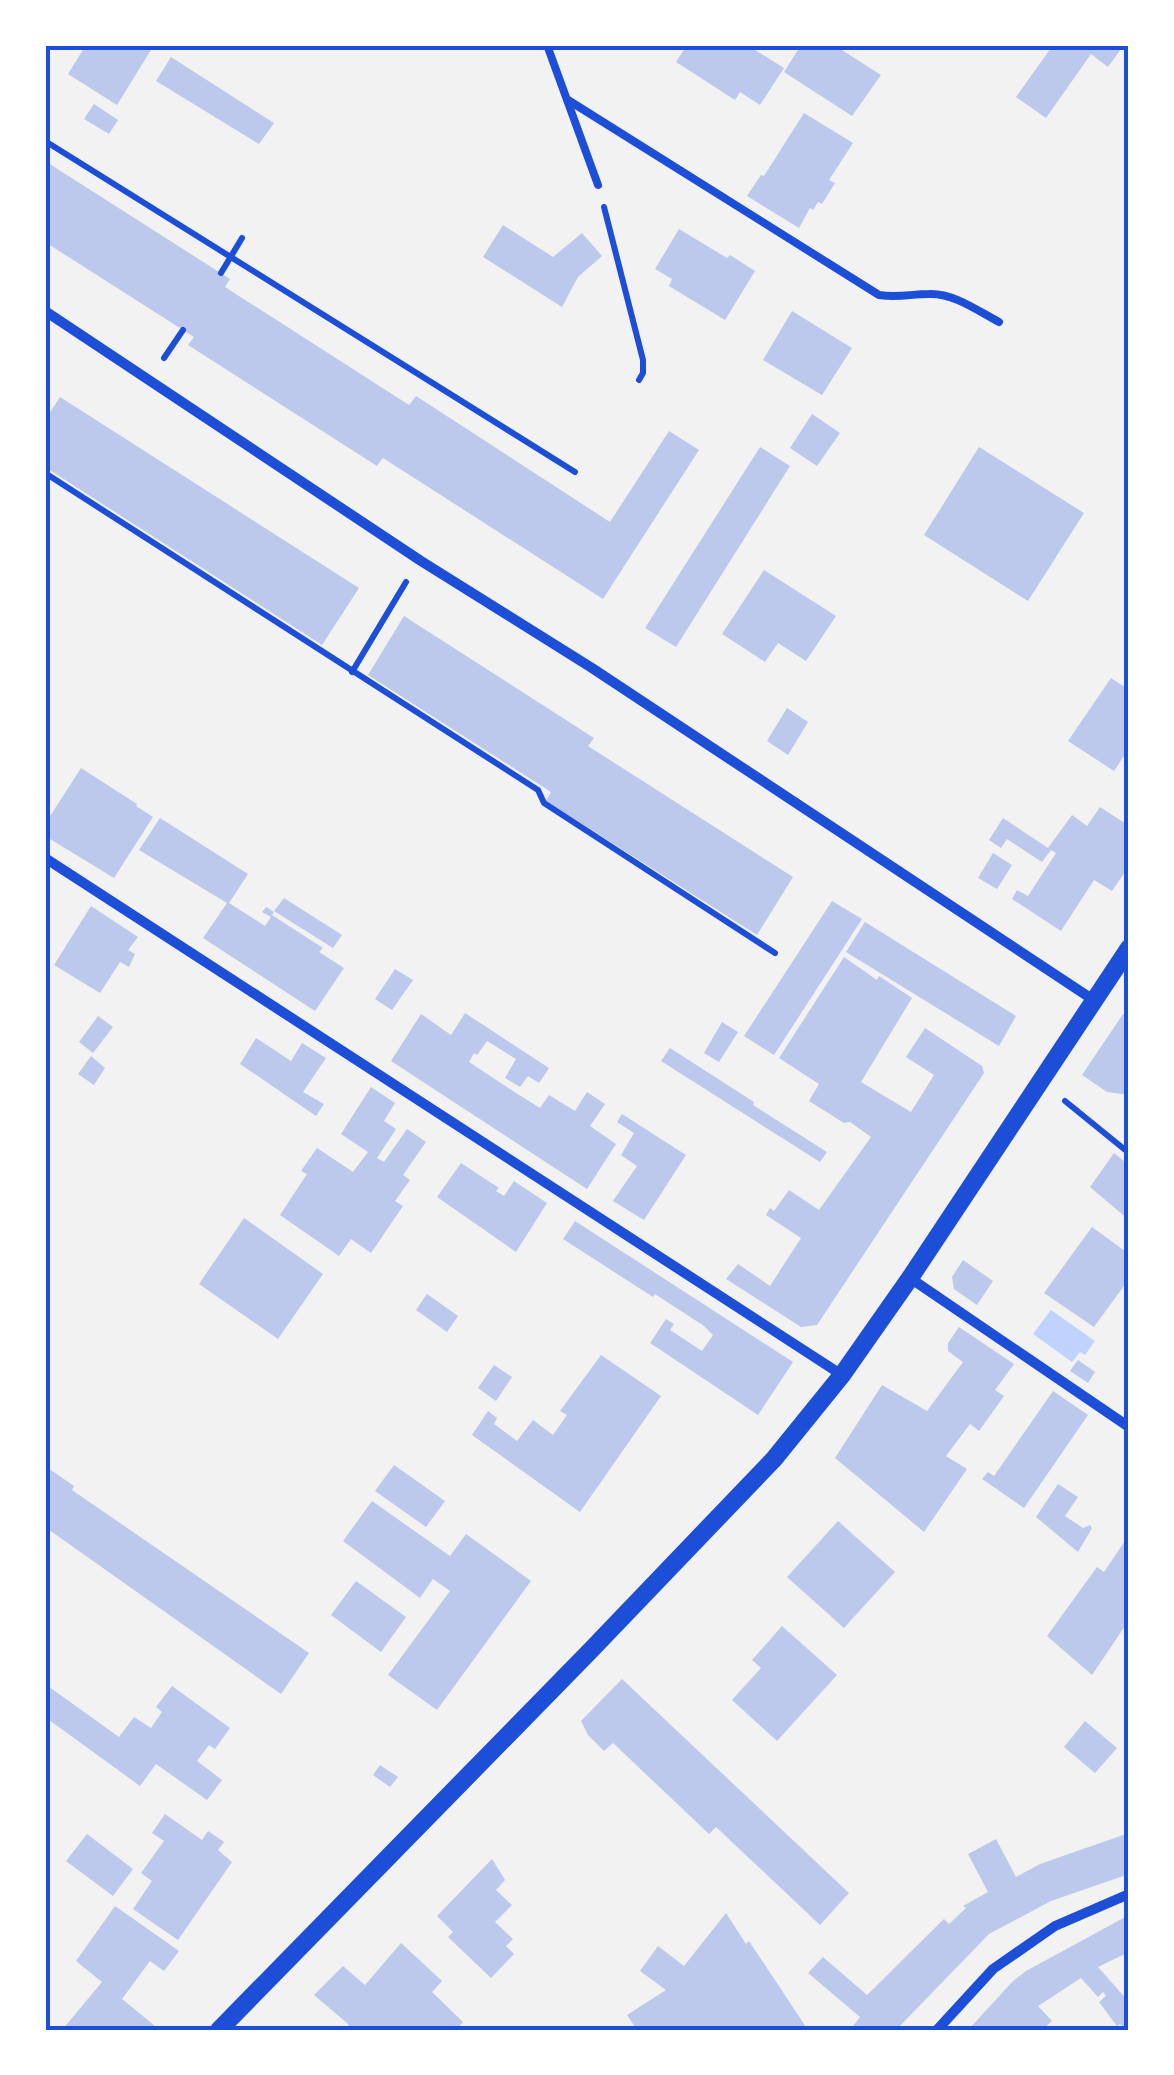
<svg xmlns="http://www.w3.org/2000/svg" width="1174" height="2075" font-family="'Archivo Narrow',sans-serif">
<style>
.water{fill:#bfd3fe}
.building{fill:#bdc9ec}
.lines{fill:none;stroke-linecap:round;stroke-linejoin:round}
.path{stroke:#1d4ed8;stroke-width:6}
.service{stroke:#1d4ed8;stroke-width:8}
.minor{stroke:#1d4ed8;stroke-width:10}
.tertiary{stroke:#1d4ed8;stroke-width:18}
.neatline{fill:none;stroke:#1d4ed8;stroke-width:4}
</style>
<rect width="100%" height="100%" fill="#f2f2f2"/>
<path class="water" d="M1051,1310L1095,1341L1085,1355L1080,1352L1072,1362L1033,1334Z"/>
<g class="building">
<path d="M86,45H154L117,105L68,74Z"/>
<path d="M687,45H747L784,68L760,105L740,92L735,100L676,62Z"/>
<path d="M801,45H834L881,75L852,116L784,72Z"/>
<path d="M1053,45H1124L1108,67L1091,54L1046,118L1016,97Z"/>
<path d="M171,57L274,123L259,144L156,81Z"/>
<path d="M94,104L118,120L109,134L84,119Z"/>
<path d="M804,113L853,143L829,180L835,183L822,204L818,202L813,210L810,208L799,228L747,196L761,175L764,176Z"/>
<path d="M45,161L230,279L225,287L409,405L416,396L610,522L669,431L699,450L603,599L383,458L377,466L188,345L194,337L45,242Z"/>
<path d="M503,225L553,257L582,233L602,256L578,277L562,307L483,257Z"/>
<path d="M679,229L727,258L730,255L755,271L725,320L669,286L672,279L655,269Z"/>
<path d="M792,311L852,348L822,395L763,360Z"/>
<path d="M60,397L359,588L322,645L45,467V420Z"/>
<path d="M812,414L840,433L817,466L790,448Z"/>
<path d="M760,447L790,466L676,647L645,628Z"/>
<path d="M979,447L1084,513L1028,601L924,535Z"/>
<path d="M764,570L836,616L806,661L778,643L765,662L722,634Z"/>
<path d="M404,616L594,738L588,746L793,877L757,935L546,801L551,792L368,675Z"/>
<path d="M1111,678L1129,690V748L1114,771L1068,741Z"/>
<path d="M787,708L808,722L788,755L767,741Z"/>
<path d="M81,768L137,804L136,806L153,817L114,878L45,836V824Z"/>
<path d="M1100,807L1129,826V866L1112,891L1094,880L1061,931L1012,899L1017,890L1028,896L1056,853L1051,850L1042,862L1007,839L1001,848L989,840L1003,818L1048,848L1072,815L1087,826Z"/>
<path d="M160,818L248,874L229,903L265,926L271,917L262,912L266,907L274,912L272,915L323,948L319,952L344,968L315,1011L203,938L227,903L139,850Z"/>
<path d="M993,853L1012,865L997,889L978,878Z"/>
<path d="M284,898L342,935L333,948L274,911Z"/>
<path d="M832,901L862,919L774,1055L744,1036Z"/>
<path d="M91,906L138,937L128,950L135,954L129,967L120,962L100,993L54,965Z"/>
<path d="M865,922L1016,1016L999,1046L846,952Z"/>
<path d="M844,957L877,980L879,976L912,998L861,1082L911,1112L934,1075L906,1057L925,1028L982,1066L984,1073L817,1325L801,1327L726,1279L738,1264L770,1286L801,1238L766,1215L770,1208L774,1211L789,1190L819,1210L871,1137L850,1122L844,1123L809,1101L819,1084L779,1058Z"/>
<path d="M395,969L413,980L392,1010L375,999Z"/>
<path d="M465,1013L549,1068L539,1083L528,1076L520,1087L505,1078L516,1059L487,1041L477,1055L474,1053L469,1062L516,1093L540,1108L549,1095L575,1111L587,1092L605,1104L590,1126L616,1144L587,1189L391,1061L421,1014L451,1035Z"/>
<path d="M1123,1014L1129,1018V1095L1107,1092L1082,1075Z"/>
<path d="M98,1016L113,1027L93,1053L79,1042Z"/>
<path d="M722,1022L738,1032L719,1062L704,1053Z"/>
<path d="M256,1038L291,1061L302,1043L326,1058L303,1092L324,1104L316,1116L240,1064Z"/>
<path d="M670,1048L754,1102L753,1105L827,1152L820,1162L661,1061Z"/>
<path d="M91,1056L105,1068L94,1085L78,1074Z"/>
<path d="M371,1087L395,1103L384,1121L396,1129L377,1158L384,1162L407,1129L426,1142L403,1175L410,1180L395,1201L403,1206L371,1253L351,1239L339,1256L280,1215L307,1174L301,1171L317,1148L353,1172L368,1152L341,1134Z"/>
<path d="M622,1114L686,1155L644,1220L613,1201L637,1166L621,1155L634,1133L617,1122Z"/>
<path d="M1114,1153L1129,1165V1220L1090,1187Z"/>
<path d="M461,1163L499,1188L496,1191L504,1196L514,1181L547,1203L516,1252L437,1197Z"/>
<path d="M244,1218L323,1274L278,1339L199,1284Z"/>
<path d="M575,1221L793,1362L758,1415L650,1343L666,1319L674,1324L670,1330L702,1351L713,1335L704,1326L655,1294L653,1297L563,1239Z"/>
<path d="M1092,1227L1129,1254V1279L1094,1327L1044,1293Z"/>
<path d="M963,1260L993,1281L977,1305L954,1289L952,1277Z"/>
<path d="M427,1294L458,1316L447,1332L416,1310Z"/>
<path d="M959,1327L1014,1364L995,1390L1004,1396L979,1431L970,1424L946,1456L967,1469L924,1532L835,1458L882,1385L927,1411L963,1362L948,1351V1343Z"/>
<path d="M601,1355L661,1396L580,1512L472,1435L488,1411L497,1418L494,1424L517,1441L533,1420L553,1435L567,1415L560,1411Z"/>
<path d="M1078,1360L1095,1372L1088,1383L1070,1371Z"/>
<path d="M494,1365L512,1377L496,1401L478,1388Z"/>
<path d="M1053,1391L1088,1415L1024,1508L982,1479L988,1472L994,1476Z"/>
<path d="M394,1465L445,1501L426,1527L375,1491Z"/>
<path d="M45,1466L74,1486L72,1490L309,1653L281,1694L45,1527Z"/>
<path d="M1058,1484L1078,1497L1065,1516L1083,1528L1090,1525L1092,1528L1078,1552L1036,1517Z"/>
<path d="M372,1501L450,1556L466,1534L531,1581L437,1710L388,1675L450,1591L433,1579L420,1598L343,1541Z"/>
<path d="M838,1521L895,1572L844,1628L787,1577Z"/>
<path d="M1129,1535V1620L1092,1675L1047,1636L1097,1567L1104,1572Z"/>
<path d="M356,1581L406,1617L381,1652L331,1615Z"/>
<path d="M782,1626L837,1675L777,1741L732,1700L761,1668L752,1660Z"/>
<path d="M622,1679L849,1893L820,1925L716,1827L709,1834L613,1743L604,1751L588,1735L581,1721Z"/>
<path d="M45,1684L119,1737L134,1717L151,1728L162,1712L156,1707L172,1686L230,1728L215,1749L209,1745L197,1761L222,1780L207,1800L156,1764L140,1786L45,1717Z"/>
<path d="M1085,1721L1117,1748L1095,1773L1064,1747Z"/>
<path d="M380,1765L398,1777L390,1787L373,1775Z"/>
<path d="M165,1814L202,1840L208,1831L224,1842L218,1850L232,1862L178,1940L133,1909L152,1881L141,1873L164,1841L152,1833Z"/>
<path d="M1129,1833V1874L1051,1901L989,1934L896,2030H850L860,2017L808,1973L823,1957L867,1995L944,1919L949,1924L966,1908L963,1906L988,1892L968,1854L996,1839L1016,1877L1040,1864Z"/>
<path d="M87,1834L133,1869L113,1896L66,1861Z"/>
<path d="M492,1859L505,1880L496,1890L512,1905L495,1922L513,1939L506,1946L514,1954L491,1978L448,1937L453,1932L437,1916Z"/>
<path d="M115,1906L179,1951L164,1971L150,1961L122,1999L160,2030H62L102,1982L76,1961Z"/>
<path d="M726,1913L746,1944L749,1941L808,2030H637L627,2015L666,1990L640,1971L658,1946L684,1966Z"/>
<path d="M1129,1915V1952L1098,1967L1129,2002V2030H1126L1120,2024L1117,2026L1099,2002L1106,1996L1103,1992L1098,1997L1081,1978L1038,2006L1052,2021L1042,2030H968L1013,1981L1026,1971Z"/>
<path d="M401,1943L442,1981L432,1992L463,2022L456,2030H352L347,2023L314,1995L343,1966L365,1985Z"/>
</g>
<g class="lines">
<g class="path">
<path d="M45,141L575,472"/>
<path d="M604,207L643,360V373L639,380"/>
<path d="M221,273L242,238"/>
<path d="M164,358L183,330"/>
<path d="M45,473L538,790L544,803L775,953"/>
<path d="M352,672L406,582"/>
<path d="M1065,1101L1129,1153"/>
</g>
<g class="service">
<path d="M547,45L598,185"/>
<path d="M568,100L879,295C899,298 910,294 929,294C954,293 978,311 999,322"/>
</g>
<g class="minor">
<path d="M45,311L421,561L592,668L1095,1001"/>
<path d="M45,858L842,1375"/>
<path d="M910,1278L1129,1427"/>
<path d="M937,2030L993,1969L1055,1926L1129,1894"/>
</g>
<path class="tertiary" d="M219,2030L591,1650L774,1459L842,1375L910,1278L1129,948"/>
</g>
<rect width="1174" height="2075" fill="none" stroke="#ffffff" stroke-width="95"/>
<rect x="48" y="48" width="1078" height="1980" class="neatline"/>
</svg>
